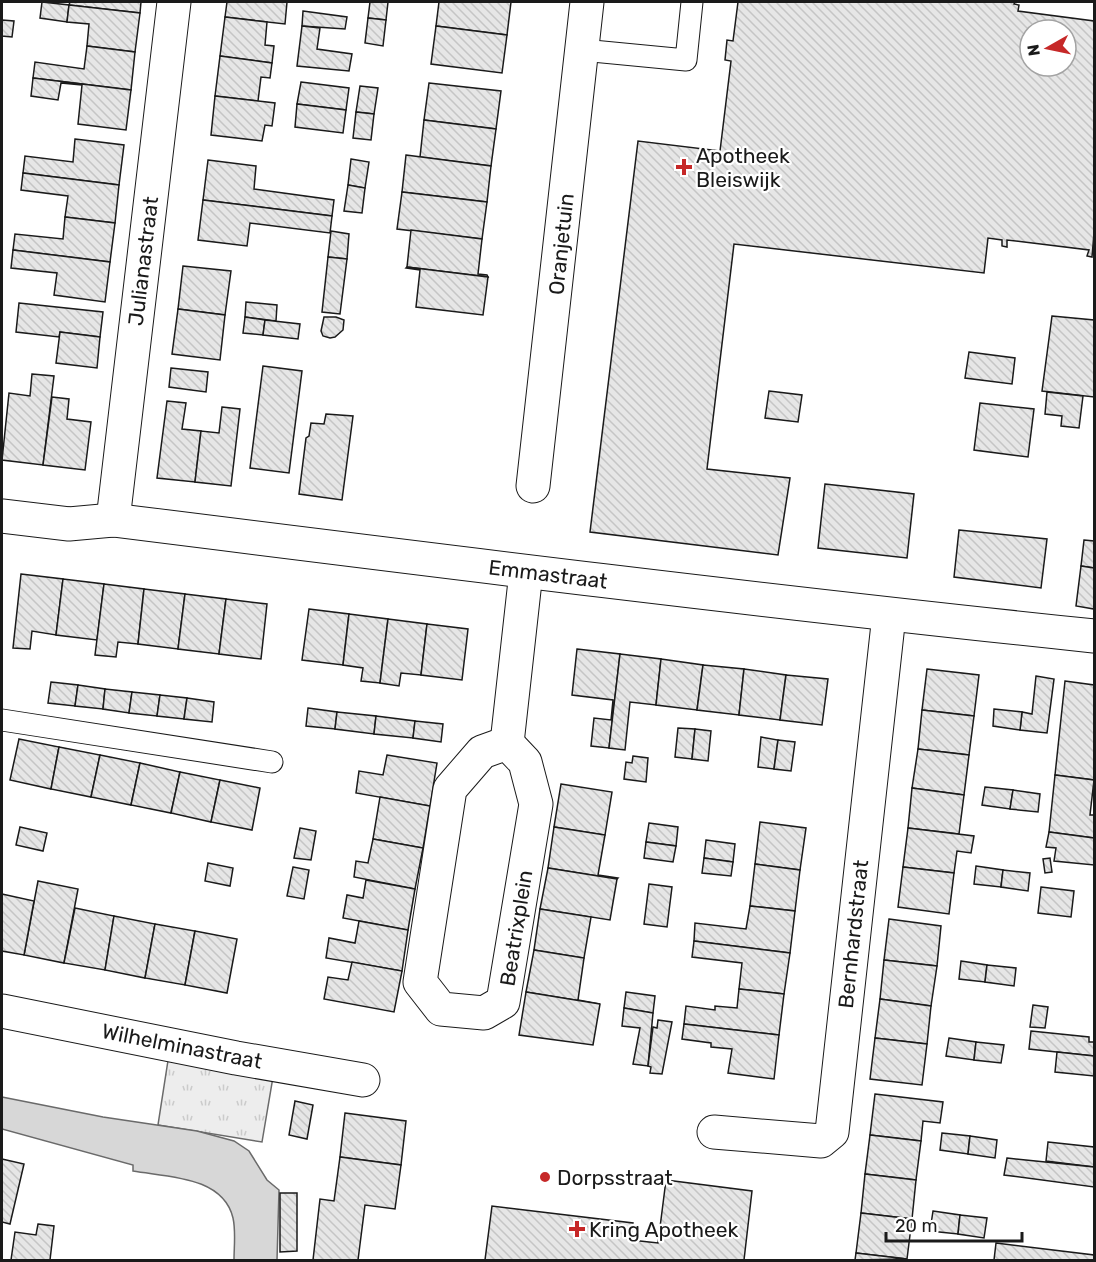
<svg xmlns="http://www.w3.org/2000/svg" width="1096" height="1262" font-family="Rubik,sans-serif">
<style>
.park{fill:url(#park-tufts);stroke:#6a6a6a;stroke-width:1.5}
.water{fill:#d7d7d7;stroke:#6a6a6a;stroke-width:1.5}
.building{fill:url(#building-back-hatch);stroke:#1a1a1a;stroke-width:1.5;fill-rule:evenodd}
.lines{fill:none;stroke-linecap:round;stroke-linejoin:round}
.lane-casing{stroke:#1a1a1a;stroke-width:23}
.street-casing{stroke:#1a1a1a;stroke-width:35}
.lane{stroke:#fff;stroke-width:21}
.street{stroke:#fff;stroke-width:33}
.poi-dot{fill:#c62828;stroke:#fff;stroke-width:2}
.labels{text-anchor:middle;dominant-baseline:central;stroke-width:4.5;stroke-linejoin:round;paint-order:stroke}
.poi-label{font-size:21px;fill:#1a1a1a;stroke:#fff;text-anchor:start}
.street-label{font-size:21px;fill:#1a1a1a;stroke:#fff}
</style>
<defs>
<pattern id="park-tufts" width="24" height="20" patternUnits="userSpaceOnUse" patternTransform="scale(1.5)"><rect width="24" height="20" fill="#ededed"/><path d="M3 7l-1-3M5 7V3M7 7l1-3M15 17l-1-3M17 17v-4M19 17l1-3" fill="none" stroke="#cbcbcb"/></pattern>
<pattern id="building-back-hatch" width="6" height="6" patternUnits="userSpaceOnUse" patternTransform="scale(1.5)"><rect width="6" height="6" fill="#e6e6e6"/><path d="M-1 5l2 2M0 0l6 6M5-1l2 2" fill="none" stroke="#c5c5c5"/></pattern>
</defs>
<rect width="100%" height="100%" fill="#fff"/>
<path class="park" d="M169,1054L274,1071L262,1142L158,1125Z"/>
<path class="water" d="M2,1097L103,1117L197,1131L234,1141L249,1151L267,1180L279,1190L277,1260H234C234,1247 236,1231 233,1218C223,1176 167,1177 133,1171V1165L2,1129Z"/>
<g class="building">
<path d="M42,2L69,5L67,22L40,18Z"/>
<path d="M70,2H141L140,13L69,5Z"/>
<path d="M227,2H287L285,24L225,17Z"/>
<path d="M370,2H388L386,20L368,18Z"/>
<path d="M439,2H511L507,35L436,26Z"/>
<path d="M738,2H1015L1014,4L1019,5L1018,11L1094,21V233L1092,257L1087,256L1089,250L1007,240V247L1002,246V240L988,238L984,273L734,244L707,469L790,478L778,555L590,532L638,141L720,151L731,61L725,60L727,40L733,41ZM1030,30H1066V66H1030Z"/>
<path d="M69,5L140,13L135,52L87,46L89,24L67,22Z"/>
<path d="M303,11L347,17L345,29L302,26Z"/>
<path d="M225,17L267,22L265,45L274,46L272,63L220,56Z"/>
<path d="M368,18L386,20L383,46L365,43Z"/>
<path d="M2,20L14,21L12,37L2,36Z"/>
<path d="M302,26L320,28L317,49L352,54L349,71L297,66Z"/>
<path d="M436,26L507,35L502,73L431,64Z"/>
<path d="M87,46L135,52L131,90L33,78L35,62L84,69Z"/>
<path d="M220,56L272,63L270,78L261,77L258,101L215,96Z"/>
<path d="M33,78L131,90L126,130L78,124L82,85L61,83L58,100L31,96Z"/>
<path d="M301,82L349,88L346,110L297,104Z"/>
<path d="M429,83L501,91L496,129L424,120Z"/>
<path d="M360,86L378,88L374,114L356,112Z"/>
<path d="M215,96L275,103L272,126L265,125L262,141L211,135Z"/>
<path d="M297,104L346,110L343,133L295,127Z"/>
<path d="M356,112L374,114L371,140L353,138Z"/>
<path d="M424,120L496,129L491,166L420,157Z"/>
<path d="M75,139L124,145L119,185L23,173L25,156L73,162Z"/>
<path d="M406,155L491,166L487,202L402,192Z"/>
<path d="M351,159L369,162L365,188L348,185Z"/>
<path d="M208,160L256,166L254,189L334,200L332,216L203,200Z"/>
<path d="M23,173L119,185L115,223L65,217L68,196L21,190Z"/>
<path d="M348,185L365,188L362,213L344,211Z"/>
<path d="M402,192L487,202L482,239L397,229Z"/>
<path d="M203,200L332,216L330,233L250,223L247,246L198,240Z"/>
<path d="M65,217L115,223L110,262L13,250L15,234L63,239Z"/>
<path d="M411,230L482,239L478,274L487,275L488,277L407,267Z"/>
<path d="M331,231L349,234L347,259L328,257Z"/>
<path d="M13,250L110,262L105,302L54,295L57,273L11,268Z"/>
<path d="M328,257L347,259L340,314L322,312Z"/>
<path d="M183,266L231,271L225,315L178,309Z"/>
<path d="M407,267L488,277L483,315L416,307L420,270L406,268Z"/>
<path d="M246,302L277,305L276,321L245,317Z"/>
<path d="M19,303L103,312L100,337L60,332L59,337L16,332Z"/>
<path d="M178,309L225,315L220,360L172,354Z"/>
<path d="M1052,316L1094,320V397L1042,391Z"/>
<path d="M245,317L265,320L263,335L243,333Z"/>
<path d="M324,317H336L344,320L343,330L335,337L330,338L323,336L321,331Z"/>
<path d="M265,320L300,324L298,339L263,335Z"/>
<path d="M60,332L100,337L97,368L56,363Z"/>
<path d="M969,352L1015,358L1012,384L965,378Z"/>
<path d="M263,366L302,371L289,473L250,468Z"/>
<path d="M171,368L208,372L206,392L169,387Z"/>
<path d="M32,374L54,376L43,465L2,460L9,393L30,396Z"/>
<path d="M769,391L802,395L798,422L765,418Z"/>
<path d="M1047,392L1083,396L1079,428L1061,426L1062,416L1045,414Z"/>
<path d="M52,397L69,399L67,419L91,422L85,470L43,465Z"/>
<path d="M167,401L186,403L182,429L201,431L195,482L157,478Z"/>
<path d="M980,403L1034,409L1028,457L974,450Z"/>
<path d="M222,407L240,409L231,486L195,482L201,431L219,433Z"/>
<path d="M326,414L353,416L342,500L299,494L306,438L309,436L311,423L324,424Z"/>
<path d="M825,484L914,494L907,558L818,548Z"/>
<path d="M959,530L1047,539L1041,588L954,577Z"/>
<path d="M1084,540L1094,541V568L1081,566Z"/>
<path d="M1081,566L1094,568V609L1076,606Z"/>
<path d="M21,574L63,579L56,635L32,631L30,649L13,648Z"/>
<path d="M63,579L104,584L97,640L56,635Z"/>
<path d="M104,584L144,589L138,644L118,642L116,657L95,655Z"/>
<path d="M144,589L185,594L178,649L138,644Z"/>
<path d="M185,594L226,599L219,654L178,649Z"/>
<path d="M226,599L267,604L261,659L219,654Z"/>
<path d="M309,609L349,614L343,665L302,660Z"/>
<path d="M349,614L388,619L380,683L361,681L363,668L343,665Z"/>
<path d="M388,619L427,624L421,675L401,673L399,686L380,683Z"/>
<path d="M427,624L468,629L462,680L421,675Z"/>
<path d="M577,649L620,654L609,748L591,746L594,718L611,720L613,700L572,695Z"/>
<path d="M620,654L661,659L656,705L630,702L625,750L609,748Z"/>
<path d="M661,659L703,665L697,710L656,705Z"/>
<path d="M703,665L744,669L739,715L697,710Z"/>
<path d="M744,669L786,675L780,720L739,715Z"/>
<path d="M927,669L979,675L974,716L922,710Z"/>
<path d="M786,675L828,679L822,725L780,720Z"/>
<path d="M1036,676L1054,679L1047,733L1020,730L1022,712L1032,714Z"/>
<path d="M1065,681L1094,685V780L1055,775Z"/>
<path d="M51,682L78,685L75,706L48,703Z"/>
<path d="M78,685L105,689L103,709L75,706Z"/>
<path d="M105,689L132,692L129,713L103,709Z"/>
<path d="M132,692L160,695L157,716L129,713Z"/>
<path d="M160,695L187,698L184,719L157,716Z"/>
<path d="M187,698L214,702L212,722L184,719Z"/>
<path d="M308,708L337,712L335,729L306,726Z"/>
<path d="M994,709L1022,712L1020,730L993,726Z"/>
<path d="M922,710L974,716L969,755L918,749Z"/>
<path d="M337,712L376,716L374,734L335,729Z"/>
<path d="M376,716L415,721L413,738L374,734Z"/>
<path d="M415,721L443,724L441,742L413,738Z"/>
<path d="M678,728L695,729L692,759L675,757Z"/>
<path d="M695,729L711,731L708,761L692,759Z"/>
<path d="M761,737L778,740L774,769L758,767Z"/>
<path d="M19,739L59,747L51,789L10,780Z"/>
<path d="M778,740L795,742L791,771L774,769Z"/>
<path d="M59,747L100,755L91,797L51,789Z"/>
<path d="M918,749L969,755L964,795L912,788Z"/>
<path d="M100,755L140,763L131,805L91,797Z"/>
<path d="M387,755L437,763L430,806L356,793L359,771L383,775Z"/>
<path d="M633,756L648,758L646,782L624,779L626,762L632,763Z"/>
<path d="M140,763L180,772L171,813L131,805Z"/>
<path d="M180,772L220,780L211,822L171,813Z"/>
<path d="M1055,775L1094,780L1090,815H1094V838L1049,832Z"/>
<path d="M220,780L260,788L252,830L211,822Z"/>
<path d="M561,784L612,792L605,835L554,827Z"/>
<path d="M985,787L1013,790L1010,809L982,805Z"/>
<path d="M912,788L964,795L959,834L908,828Z"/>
<path d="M1013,790L1040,794L1038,812L1010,809Z"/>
<path d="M380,797L430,806L423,848L373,839Z"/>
<path d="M760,822L806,828L800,870L755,864Z"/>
<path d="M649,823L678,827L676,846L646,842Z"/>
<path d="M20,827L47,833L43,851L16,845Z"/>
<path d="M554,827L605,835L598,875L618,878L617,879L548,868Z"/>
<path d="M300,828L316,831L311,860L294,858Z"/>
<path d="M908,828L974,836L971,853L957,851L954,873L903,867Z"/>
<path d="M1049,832L1094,838V865L1054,861L1056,848L1046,847Z"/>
<path d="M373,839L423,848L415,889L354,877L356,861L368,863Z"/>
<path d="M706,840L735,844L733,862L704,858Z"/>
<path d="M646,842L676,846L673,862L644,858Z"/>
<path d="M704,858L733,862L731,876L702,873Z"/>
<path d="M1050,858L1052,872L1045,873L1043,859Z"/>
<path d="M208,863L233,868L230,886L205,881Z"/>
<path d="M755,864L800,870L795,911L750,906Z"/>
<path d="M976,866L1003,870L1001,887L974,884Z"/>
<path d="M293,867L309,870L304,899L287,896Z"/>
<path d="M903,867L954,873L949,914L898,907Z"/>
<path d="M548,868L617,879L610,920L540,909Z"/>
<path d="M1003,870L1030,873L1028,891L1001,887Z"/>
<path d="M366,880L415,889L408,930L343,918L347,895L363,898Z"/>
<path d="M38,881L78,889L64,963L24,955Z"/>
<path d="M649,884L672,887L667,927L644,924Z"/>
<path d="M1041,887L1074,891L1071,917L1038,913Z"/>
<path d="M2,894L34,901L24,955L2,951Z"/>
<path d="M750,906L795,911L790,953L694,941L695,923L746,929Z"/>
<path d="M75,908L114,916L105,970L64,963Z"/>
<path d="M540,909L591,917L584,958L534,950Z"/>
<path d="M114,916L155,924L145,978L105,970Z"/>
<path d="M889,919L941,926L937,966L884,960Z"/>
<path d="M359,921L408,930L402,971L326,958L329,938L355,943Z"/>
<path d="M155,924L195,931L185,985L145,978Z"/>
<path d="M195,931L237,939L227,993L185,985Z"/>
<path d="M694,941L790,953L784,994L739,989L742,963L692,957Z"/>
<path d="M534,950L584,958L578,1000L600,1004L526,992Z"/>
<path d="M884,960L937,966L931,1006L880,999Z"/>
<path d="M961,961L987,965L985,982L959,979Z"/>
<path d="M352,962L402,971L394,1012L324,999L328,977L348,980Z"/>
<path d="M987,965L1016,968L1014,986L985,982Z"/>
<path d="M739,989L784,994L779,1035L684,1024L686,1006L715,1010V1006L737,1008Z"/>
<path d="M526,992L600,1004L593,1045L519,1035Z"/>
<path d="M626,992L655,996L653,1013L624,1008Z"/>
<path d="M880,999L931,1006L927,1044L875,1038Z"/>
<path d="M1033,1005L1048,1007L1045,1028L1030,1027Z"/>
<path d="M624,1008L653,1013L648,1066L633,1064L640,1028L622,1026Z"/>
<path d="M658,1020L672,1022L662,1074L650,1073L651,1067L648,1066L653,1027L657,1028Z"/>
<path d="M684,1024L779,1035L774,1079L728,1073L732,1049L711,1047V1043L682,1039Z"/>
<path d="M1031,1031L1089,1037V1042H1094V1056L1029,1049Z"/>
<path d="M875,1038L927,1044L922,1085L870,1079Z"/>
<path d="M949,1038L976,1042L974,1060L946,1056Z"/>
<path d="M976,1042L1004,1045L1001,1063L974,1060Z"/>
<path d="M1057,1052L1094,1056V1076L1055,1072Z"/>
<path d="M875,1094L943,1102L940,1123L923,1121L921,1141L870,1135Z"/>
<path d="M295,1101L313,1105L307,1139L289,1135Z"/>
<path d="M345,1113L406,1121L401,1165L340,1157Z"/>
<path d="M942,1133L970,1136L968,1154L940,1150Z"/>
<path d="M870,1135L921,1141L916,1180L865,1174Z"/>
<path d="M970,1136L997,1140L995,1158L968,1154Z"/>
<path d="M1048,1142L1094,1147V1167L1046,1161Z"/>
<path d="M340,1157L401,1165L395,1209L365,1205L358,1260H313L320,1199L334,1201Z"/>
<path d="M1007,1158L1094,1167V1187L1004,1175Z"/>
<path d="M2,1159L24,1164L10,1224L2,1222Z"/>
<path d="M865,1174L916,1180L912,1219L861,1213Z"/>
<path d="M666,1180L752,1191L744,1260H485L492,1206L633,1223L631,1240L658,1243Z"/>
<path d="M280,1193H297V1251L280,1252Z"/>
<path d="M933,1211L960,1215L958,1234L930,1231Z"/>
<path d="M861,1213L912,1219L907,1259L856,1253Z"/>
<path d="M960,1215L987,1218L984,1238L958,1234Z"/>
<path d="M38,1224L54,1226L50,1260H11L15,1232L36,1235Z"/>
<path d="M996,1243L1094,1255V1260H994Z"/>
<path d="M856,1253L907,1259L855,1260Z"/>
</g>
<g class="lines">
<defs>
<g id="lane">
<path d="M582,50L686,60L692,2"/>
<path d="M2,720L272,762"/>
</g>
<g id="street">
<path d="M533,486L587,2"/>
<path d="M2,516L69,524L113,520C440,561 767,602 1094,636"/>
<path d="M113,520L174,2"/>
<path d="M507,743L525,762L536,804L503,1002L484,1013L441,1009L420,982L450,789L482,752Z"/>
<path d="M507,743L526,572"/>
<path d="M2,1011L236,1058L363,1080"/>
<path d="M714,1132L821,1141L832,1132L889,615"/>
</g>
</defs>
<use href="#lane" class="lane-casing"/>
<use href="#street" class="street-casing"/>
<use href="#lane" class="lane"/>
<use href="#street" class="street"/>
</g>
<g class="poi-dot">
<path d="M681 158h6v6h6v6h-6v6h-6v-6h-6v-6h6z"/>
<circle cx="545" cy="1177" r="6"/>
<path d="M574 1220h6v6h6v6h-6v6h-6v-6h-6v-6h6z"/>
</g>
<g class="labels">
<g class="poi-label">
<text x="696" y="155">Apotheek<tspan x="696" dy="24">Bleiswijk</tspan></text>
<text x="557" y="1177">Dorpsstraat</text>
<text x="589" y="1229">Kring Apotheek</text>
</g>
<g class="street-label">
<text transform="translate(561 244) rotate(-84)">Oranjetuin</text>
<text transform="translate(143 261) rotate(-83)">Julianastraat</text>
<text transform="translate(548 574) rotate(7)">Emmastraat</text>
<text transform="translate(516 928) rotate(-81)">Beatrixplein</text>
<text transform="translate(853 934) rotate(-84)">Bernhardstraat</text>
<text transform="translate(182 1046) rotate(11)">Wilhelminastraat</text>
</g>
</g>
<rect width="1096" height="1262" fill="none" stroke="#1a1a1a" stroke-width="6"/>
<g transform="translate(1048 48) rotate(261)"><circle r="28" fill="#ffffff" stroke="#a3a3a3" stroke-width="1.5"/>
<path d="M0-4.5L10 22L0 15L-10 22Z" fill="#c62828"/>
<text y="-9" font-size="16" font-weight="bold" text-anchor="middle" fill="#1a1a1a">N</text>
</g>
<path d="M886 1232v9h136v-9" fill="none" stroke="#1a1a1a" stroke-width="3"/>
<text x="895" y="1232" font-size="18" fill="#1a1a1a" stroke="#ffffff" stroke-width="4.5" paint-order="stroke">20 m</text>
</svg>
